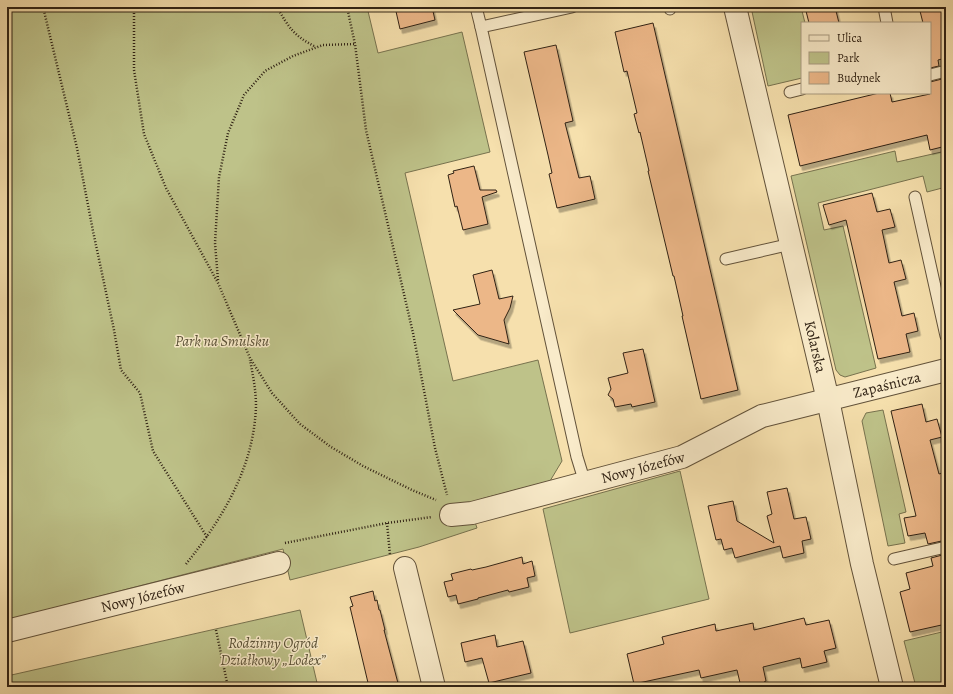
<svg xmlns="http://www.w3.org/2000/svg" width="953" height="694" font-family="Alegreya,serif">
<style>
.green{fill:#bec289;stroke:#77724e}
.building{fill:#ecb788;stroke:#302214;filter:url(#shadow)}
.lines{fill:none;stroke-linecap:round;stroke-linejoin:round}
.service-casing{stroke:#62523a;stroke-width:13}
.minor-casing{stroke:#62523a;stroke-width:24}
.path{stroke:#302214;stroke-width:2.5;stroke-dasharray:1 2;stroke-linecap:butt}
.service{stroke:#f9ebca;stroke-width:11}
.minor{stroke:#f9ebca;stroke-width:22}
.labels{text-anchor:middle;dominant-baseline:central;stroke-width:3;stroke-linejoin:round;paint-order:stroke}
.park-label{font-size:15px;font-style:italic;fill:#5b5237;stroke:#f9ebca}
.street-label{font-size:15px;fill:#302214;stroke:#f9ebca}
</style>
<defs>
<filter id="shadow"><feDropShadow dx="2.5" dy="4.5" stdDeviation="0" flood-color="#0004"/></filter>
</defs>
<rect width="100%" height="100%" fill="#f6e0ad"/>
<filter id="stains"><feTurbulence type="fractalNoise" baseFrequency=".005" numOctaves="4"/><feColorMatrix values="0 0 0 0 .2 0 0 0 0 .09 0 0 0 0 .02 0 0 0 .5 -.17"/></filter>
<radialGradient id="worn" r=".72"><stop offset=".6" stop-color="#630" stop-opacity="0"/><stop offset="1" stop-color="#630" stop-opacity=".3"/></radialGradient>
<g class="green">
<path d="M7,7H367L378,53L462,32L490,152L405,173L453,381L538,360L562,461L550,481L481,499L472,513L477,528L419,547L290,580L283,549L7,620Z"/>
<path d="M751,7H801L805,23H802V78L768,86Z"/>
<path d="M895,151L897,162L946,151V187L927,192L923,176L818,203L824,230L843,226L876,368L845,377L840,375L836,370L791,176Z"/>
<path d="M883,410L906,512L899,514L905,543L888,546L862,421L866,413Z"/>
<path d="M680,471L709,599L570,633L543,509Z"/>
<path d="M300,610L318,687H7V676Z"/>
<path d="M946,631V687H916L904,641Z"/>
</g>
<g class="building">
<path d="M395,7H432L435,20L400,29Z"/>
<path d="M805,7H835L839,23H809Z"/>
<path d="M919,7H946V58L938,60L939,66L930,68V23H923Z"/>
<path d="M653,23L738,390L701,399L682,316H683L674,276H673L648,171H649L640,132L639,133L634,114L637,113L627,71L624,72L615,32Z"/>
<path d="M556,45L573,121L565,123L579,178L590,176L595,199L557,208L549,174L552,173L548,155L524,52Z"/>
<path d="M942,79L946,97V146L930,150L927,135L800,166L788,115L879,93H890L892,102L930,94V82Z"/>
<path d="M474,166L480,190H496L497,192L482,197L488,224L463,230L457,206L455,207L448,175L454,173L453,171Z"/>
<path d="M872,193L877,212L890,209L895,227L882,230L889,263L901,260L906,279L894,282L902,316L914,313L918,331L906,334L910,352L878,359L846,220L829,225L823,205Z"/>
<path d="M492,270L499,299L513,296L510,308L504,320L509,344L478,335L453,310L480,304L473,275Z"/>
<path d="M643,349L655,402L632,407L631,404L615,407L613,399L608,395L611,389L608,378L628,373L623,353Z"/>
<path d="M922,404L926,422L937,419L942,437L930,440L939,474L946,472V540L928,544L925,533L908,536L904,518L916,516L891,411Z"/>
<path d="M787,488L794,519L806,517L811,539L802,541L804,553L783,558L780,546L735,558L732,548L724,550L721,539L716,540L708,506L733,501L737,521L774,543L767,516L772,514L767,492Z"/>
<path d="M946,554V624L910,632L900,592L910,589L906,573L933,566L931,558Z"/>
<path d="M522,557L523,564L532,561L535,576L527,578L529,587L509,592L508,590L478,598V599L458,604L456,595L448,597L444,582L453,580L451,574L471,569L472,570L486,567Z"/>
<path d="M373,591L375,601L377,600L379,610H380L385,630H384L399,687H369L350,607L353,606L350,597Z"/>
<path d="M804,618L806,625L829,620L836,648L824,651L827,662L802,668L800,658L763,667L766,681L764,682L765,687H741L737,670L701,678L699,670L634,684L627,654L664,644L662,637L715,624L716,631L753,623L754,630Z"/>
<path d="M495,635L497,647L523,641L531,673L489,683L482,658L465,662L461,643Z"/>
</g>
<g class="lines">
<defs>
<g id="service">
<path d="M476,7L481,27"/>
<path d="M572,7L481,27L577,457L585,483"/>
<path d="M670,7V9"/>
<path d="M884,7L887,23"/>
<path d="M930,75L946,71"/>
<path d="M790,92L802,89"/>
<path d="M915,197L946,336"/>
<path d="M726,259L791,244"/>
<path d="M894,559L946,547"/>
</g>
<g id="minor">
<path id="s1" d="M735,7L828,400L862,564L892,687"/>
<path id="s2" d="M451,515L472,513L682,457L762,416L946,370"/>
<path d="M405,568L434,687"/>
<path id="s3" d="M7,631L279,563"/>
</g>
</defs>
<use href="#service" class="service-casing"/>
<use href="#minor" class="minor-casing"/>
<g class="path">
<path d="M43,7L77,148L93,231L114,330L121,370L140,393L153,451L207,537"/>
<path d="M134,7V70L144,134L166,188L218,283L250,358L272,393L300,424L331,447L363,466L412,490L436,500"/>
<path d="M277,7C289,28 294,36 316,47"/>
<path d="M347,7L355,44L366,130L413,333L435,448L447,495"/>
<path d="M218,280L215,243L219,177L228,133L244,95L265,71L293,56L323,45L355,44"/>
<path d="M387,523L390,555"/>
<path d="M285,543L387,523L432,517"/>
<path d="M186,564C223,518 254,467 256,406C256,391 253,375 250,360"/>
<path d="M216,630L228,687"/>
</g>
<use href="#service" class="service"/>
<use href="#minor" class="minor"/>
</g>
<g class="labels">
<g class="park-label">
<text x="222" y="341">Park na Smulsku</text>
<text x="273" y="643">Rodzinny Ogród<tspan x="273" dy="17">Działkowy „Lodex”</tspan></text>
</g>
<g class="street-label">
<text stroke="none"><textPath href="#s1" startOffset="349">Kolarska</textPath></text>
<text stroke="none"><textPath href="#s2" startOffset="457">Zapaśnicza</textPath></text>
<text stroke="none"><textPath href="#s2" startOffset="198">Nowy Józefów</textPath></text>
<text stroke="none"><textPath href="#s3" startOffset="140">Nowy Józefów</textPath></text>
</g>
</g>
<rect width="953" height="694" fill="none" stroke="#f6e0ad" stroke-width="24"/>
<rect x="8" y="8" width="937" height="678" fill="none" stroke="#302214" stroke-width="2"/>
<rect x="12" y="12" width="929" height="670" fill="none" stroke="#302214"/>
<rect x="801" y="22" width="130" height="72" fill="#f9ebca" stroke="#a99b81"/>
<rect x="809" y="35" width="20" height="6" fill="#f9ebca" stroke="#a99b81"/>
<text x="837" y="42" font-size="12" fill="#302214">Ulica</text>
<rect x="809" y="52" width="20" height="12" fill="#bec289" stroke="#a99b81"/>
<text x="837" y="62" font-size="12" fill="#302214">Park</text>
<rect x="809" y="72" width="20" height="12" fill="#ecb788" stroke="#a99b81"/>
<text x="837" y="82" font-size="12" fill="#302214">Budynek</text>
<rect width="100%" height="100%" filter="url(#stains)"/>
<rect width="100%" height="100%" fill="url(#worn)"/>
</svg>
